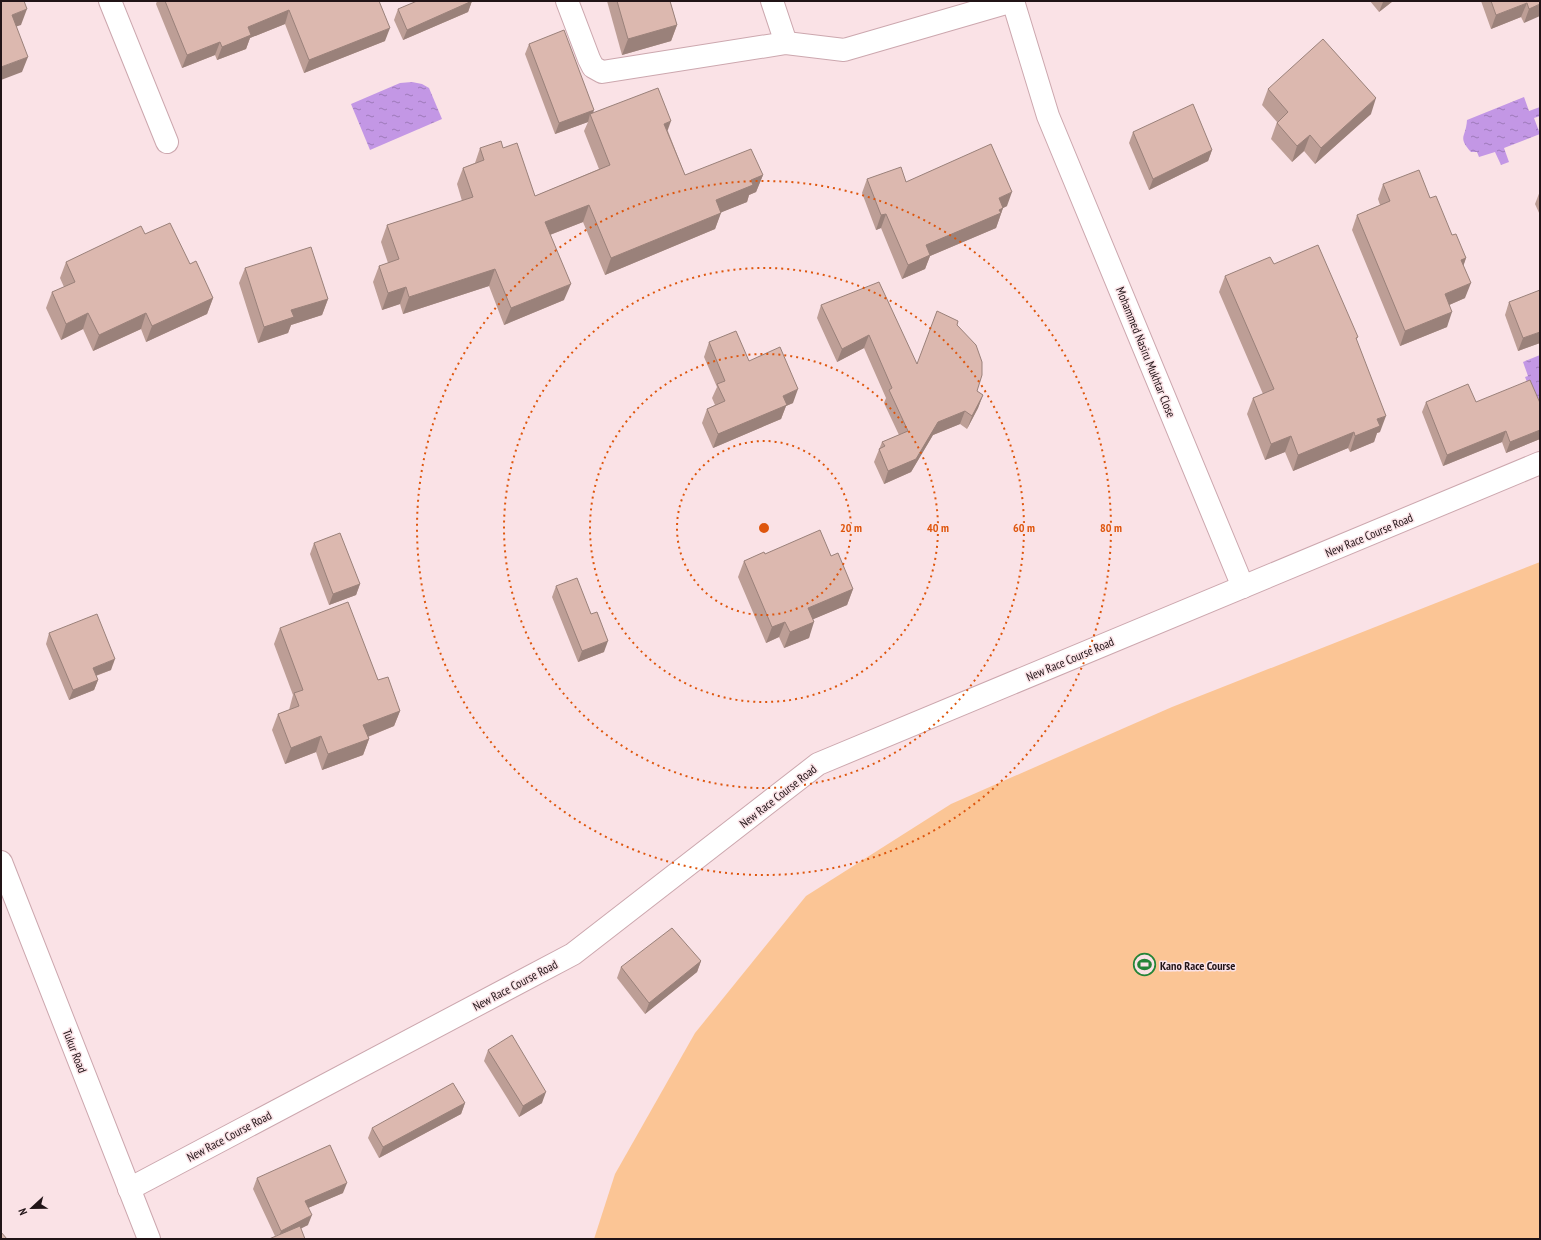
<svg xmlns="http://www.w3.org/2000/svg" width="1541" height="1240" font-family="'PT Sans Narrow',sans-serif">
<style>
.pitch{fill:#fbc595}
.water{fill:url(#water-ripples)}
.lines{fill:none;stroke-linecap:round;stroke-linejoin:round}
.minor-casing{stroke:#cca7ae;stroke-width:24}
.minor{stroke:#fff;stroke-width:22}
.wall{fill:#bd9e96}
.shaded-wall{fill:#9a817a}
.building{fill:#dcb8af;stroke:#9a817a}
.ring{fill:none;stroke:#de560d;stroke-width:2;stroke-dasharray:2 4}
.labels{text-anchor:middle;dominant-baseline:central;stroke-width:3;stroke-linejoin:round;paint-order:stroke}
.street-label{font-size:12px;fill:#211417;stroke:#fae2e6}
.poi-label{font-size:12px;font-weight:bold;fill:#211417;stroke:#fae2e6;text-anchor:start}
.centre{fill:#de560d;stroke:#fae2e6;stroke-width:2}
.ring-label{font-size:12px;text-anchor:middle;font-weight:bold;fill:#de560d;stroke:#fae2e6;stroke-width:3;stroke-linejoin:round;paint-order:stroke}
</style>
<defs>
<pattern id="water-ripples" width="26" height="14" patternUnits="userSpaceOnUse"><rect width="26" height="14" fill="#c397e5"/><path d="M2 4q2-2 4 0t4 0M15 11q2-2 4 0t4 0" fill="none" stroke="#9e7ab9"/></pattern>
</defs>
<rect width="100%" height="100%" fill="#fae2e6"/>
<path class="pitch" d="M1540,562V1239H594L615,1174L695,1033L806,896L951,804L1172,707Z"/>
<g class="water">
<path d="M412,82L422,84L429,88L442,119L370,150L351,104L400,83Z"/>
<path d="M1524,97L1529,111L1540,107V116L1534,118L1540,134L1504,148L1509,162L1501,165L1495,152L1479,157L1477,152H1471C1457,136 1466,138 1467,120Z"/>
<path d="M1540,355V415L1525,377L1528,376L1523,362Z"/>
</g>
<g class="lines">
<defs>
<g id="minor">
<path d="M110,1L167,142"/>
<path d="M567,1L589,59L593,67L602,72L786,43L844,50L1013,1"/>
<path d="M772,1L786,43"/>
<path d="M1013,1L1048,116L1243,587"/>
<path d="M1,862L149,1239"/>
<path d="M129,1189L573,954L818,764L1540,463"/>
</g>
</defs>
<use href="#minor" class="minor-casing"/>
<use href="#minor" class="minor"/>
</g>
<g class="wall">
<path d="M157,1H379L385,41L304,73L285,24L250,38L246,49L217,60L215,55L182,68L156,4Z"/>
<path d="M472,1L468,12L403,40L394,20L398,9Z"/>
<path d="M607,1H670L677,25L671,41L622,55Z"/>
<path d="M1370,1H1393L1379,12Z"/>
<path d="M1481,1H1540L1524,23L1521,17L1491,29Z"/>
<path d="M529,44L593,113L668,131L685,175H763L756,192L749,195L747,202L721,212L715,229L605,275L583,222L550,235L564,300L504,325L489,286L403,314L400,304L382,310L373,282L379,266L388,263L381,242L387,225L462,201L457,184L463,168L475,163L480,148H503L535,196L599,169L584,131L588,122L555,134L525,54Z"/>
<path d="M1268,89L1371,114L1315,164L1304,151L1292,162L1271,139L1277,122L1262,105Z"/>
<path d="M1133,132L1212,150L1208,161L1149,190L1129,143Z"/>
<path d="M867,179L1007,206L1003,208L996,228L930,256L925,269L902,279L881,228L876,230L862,193Z"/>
<path d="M1383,184L1430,198L1452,235L1466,258L1463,266L1465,298L1449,305L1447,327L1400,346L1352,230L1357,215L1380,205L1378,199Z"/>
<path d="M1540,191V215L1535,204Z"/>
<path d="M145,234L190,264L213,298L207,314L146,342L141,329L93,351L83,329L61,340L46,308L52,292L64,287L60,278L66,262Z"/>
<path d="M1274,264L1358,337L1356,340L1380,432L1377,433L1374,442L1350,452L1348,448L1293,471L1285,452L1265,460L1247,414L1253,398L1263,394L1219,292L1225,276Z"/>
<path d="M245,268L328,299L322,315L291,325L288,333L258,343L239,283Z"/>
<path d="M1509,302L1540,343L1518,351L1505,315Z"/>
<path d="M821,305L917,364L957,325L977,391L983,395L978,408L967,429L960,424L933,435L911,472L884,484L874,462L882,442L899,435L884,403L886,398L864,348L837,362L817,318Z"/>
<path d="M709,342L749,361L793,403L786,406L781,419L713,448L702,423L707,409L715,405L712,398L717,387L704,357Z"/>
<path d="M1426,402L1540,403V439L1506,453L1502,442L1443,466L1422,412Z"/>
<path d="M314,543L360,584L356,595L329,605L310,554Z"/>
<path d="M765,554L831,556L853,589L847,605L813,619L809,638L784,648L779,637L766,643L738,577L744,561Z"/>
<path d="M556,586L591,614L604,652L578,662L552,597Z"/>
<path d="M280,628L378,680L400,711L394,726L368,737L369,739L363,755L322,770L316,752L285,764L272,730L278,714L289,710L293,695L274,644Z"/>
<path d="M49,633L111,670L96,676L98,680L94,690L69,700L46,644Z"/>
<path d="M701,961L697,972L645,1014L617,978L621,967Z"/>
<path d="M488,1050L542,1103L519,1117L484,1061Z"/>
<path d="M465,1103L461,1114L379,1158L368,1138L372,1128Z"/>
<path d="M257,1178L343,1193L308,1208V1225L275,1236L253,1189Z"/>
</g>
<g class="shaded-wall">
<path d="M472,1L468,12L403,40L407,30Z"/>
<path d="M1384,1H1393L1379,12L1383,2Z"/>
<path d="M1527,3L1521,17L1491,29L1496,15Z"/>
<path d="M1540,4V16L1524,23L1529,9Z"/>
<path d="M27,9L21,25L6,30L12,15Z"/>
<path d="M289,10L285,24L250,38L246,49L217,60L222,47L248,27Z"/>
<path d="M677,25L671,41L622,55L628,39Z"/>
<path d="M390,28L385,41L304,73L309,60Z"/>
<path d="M220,42L215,55L182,68L187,55Z"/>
<path d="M28,57L22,72L1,80V67Z"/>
<path d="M1376,98L1371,114L1315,164L1321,148Z"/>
<path d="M594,110L592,117L590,114L588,122L555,134L559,123Z"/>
<path d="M671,121L665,138L664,124Z"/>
<path d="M1310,135L1304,151L1292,162L1297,146Z"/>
<path d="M1212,150L1208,161L1149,190L1153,179Z"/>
<path d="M763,175L756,192L749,195L747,202L710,217L716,200L751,180Z"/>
<path d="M1012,192L1007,206L1003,208L996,228L930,256L925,269L902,279L908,265L926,245L999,198Z"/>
<path d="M589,205L583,222L539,239L545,222Z"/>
<path d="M721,213L715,229L605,275L611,258Z"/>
<path d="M886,214L881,228L876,230L881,215Z"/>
<path d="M1466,258L1461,273V260Z"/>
<path d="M495,269L489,286L403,314L409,297Z"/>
<path d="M1471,283L1465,298L1440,309L1445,294Z"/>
<path d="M571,284L564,300L504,325L511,308Z"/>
<path d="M406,287L400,304L382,310L388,293Z"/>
<path d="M213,298L207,314L146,342L152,326Z"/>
<path d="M328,299L322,315L291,325L288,333L258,343L264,327L291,310Z"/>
<path d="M1452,312L1447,327L1400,346L1405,331Z"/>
<path d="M88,313L83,329L61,340L66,324Z"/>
<path d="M146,313L141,329L93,351L99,335Z"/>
<path d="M1540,332V343L1518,351L1523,338Z"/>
<path d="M869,335L864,348L837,362L842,349Z"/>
<path d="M798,389L793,403L786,406L781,419L713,448L718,434L783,396Z"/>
<path d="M983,395L978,408L967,429L972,416Z"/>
<path d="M965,411L960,424L933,435L911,472L884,484L888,471L938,422Z"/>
<path d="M1386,416L1380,432L1377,433L1374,442L1350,452L1355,436L1377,419Z"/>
<path d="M1540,430V439L1506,453L1510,442Z"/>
<path d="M1506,431L1502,442L1443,466L1447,455Z"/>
<path d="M1354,432L1348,448L1293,471L1298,455Z"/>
<path d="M1291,436L1285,452L1265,460L1271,444Z"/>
<path d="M360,584L356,595L329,605L333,594Z"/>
<path d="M853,589L847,605L802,624L808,608Z"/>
<path d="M785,622L779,637L766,643L772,627Z"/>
<path d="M814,622L809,638L784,648L790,632Z"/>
<path d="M608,641L604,652L578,662L582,651Z"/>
<path d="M115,659L111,670L89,678L93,668Z"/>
<path d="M98,680L94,690L69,700L73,690Z"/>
<path d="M400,711L394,726L357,741L363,725Z"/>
<path d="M321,736L316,752L285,764L291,748Z"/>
<path d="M369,739L363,755L322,770L328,754Z"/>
<path d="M701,961L697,972L645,1014L649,1003Z"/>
<path d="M546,1092L542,1103L519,1117L523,1106Z"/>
<path d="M465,1103L461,1114L379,1158L383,1147Z"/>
<path d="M347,1183L343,1193L301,1211L305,1201Z"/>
<path d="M312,1215L308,1225L281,1239H278L281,1231Z"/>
</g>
<g class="building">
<path d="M1,1H24L27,9L12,15L28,57L1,67Z"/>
<path d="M165,1H379L390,28L309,60L289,10L248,27L251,35L222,47L220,42L187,55Z"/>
<path d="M417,1H472L407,30L398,9Z"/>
<path d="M617,1H670L677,25L628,39Z"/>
<path d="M1491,1H1540V4L1529,9L1527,3L1496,15Z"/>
<path d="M564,30L594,110L559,123L529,44Z"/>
<path d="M1323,39L1376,98L1321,148L1310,135L1297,146L1277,123L1288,112L1268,89Z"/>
<path d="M658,88L671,121L664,124L685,175L751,149L763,175L751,180L753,185L716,200L721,213L611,258L589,205L545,222L571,284L511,308L495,269L409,297L406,287L388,293L379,266L399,259L387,225L473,197L463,168L484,160L480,148L501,141L503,148L517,143L535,196L610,165L590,114Z"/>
<path d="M1193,104L1212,150L1153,179L1133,132Z"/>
<path d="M991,144L1012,192L999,198L1003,208L999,210L1001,213L926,245L930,255L908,265L886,214L881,215L867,179L901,167L906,182Z"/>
<path d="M1419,170L1430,198L1436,196L1452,235L1456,234L1466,258L1461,260L1471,283L1445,294L1452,312L1405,331L1357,215L1390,201L1383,184Z"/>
<path d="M170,223L190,264L196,261L213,298L152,326L146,313L99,335L88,313L66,324L52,292L75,282L66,262L141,226L145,234Z"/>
<path d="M1318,245L1358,337L1356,338L1386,416L1377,419L1380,426L1355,436L1354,432L1298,455L1291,436L1271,444L1253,398L1274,389L1225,276L1270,257L1274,264Z"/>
<path d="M311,247L328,299L291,310L294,317L264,327L245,268Z"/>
<path d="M879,282L917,364L937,311L958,321L957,325L976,345L982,362V375L977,391L983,395L972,416L965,411L938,422L916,459L888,471L879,449L885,446L882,442L908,431L889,390L892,388L869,335L842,349L821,305Z"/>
<path d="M1540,290V332L1523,338L1509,302Z"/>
<path d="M736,331L749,361L780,347L798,389L783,396L787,405L718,434L707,409L725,401L717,384L725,381L709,342Z"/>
<path d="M1530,380L1540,403V430L1510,442L1506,431L1447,455L1426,402L1468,384L1476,402Z"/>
<path d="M820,530L831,556L838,553L853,589L808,608L814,622L790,632L785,622L772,627L744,561L764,552L765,554Z"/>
<path d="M340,533L360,584L333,594L314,543Z"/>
<path d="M577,578L591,614L597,612L608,641L582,651L556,586Z"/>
<path d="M348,602L378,680L388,677L400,711L363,725L369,739L328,754L321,736L291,748L278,714L299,706L294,693L303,690L280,628Z"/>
<path d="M97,614L115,659L93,668L98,680L73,690L49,633Z"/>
<path d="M672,928L701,961L649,1003L621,967Z"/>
<path d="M512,1035L546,1092L523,1106L488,1050Z"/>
<path d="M453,1083L465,1103L383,1147L372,1128Z"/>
<path d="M330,1145L347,1183L305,1201L312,1215L281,1231L257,1178Z"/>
<path d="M300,1226L305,1239H269Z"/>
<path d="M1,1232L7,1239H1Z"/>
</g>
<g class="ring">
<circle cx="764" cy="528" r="87"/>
<circle cx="764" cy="528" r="174"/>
<circle cx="764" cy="528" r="260"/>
<circle cx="764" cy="528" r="347"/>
</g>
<defs>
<symbol id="stadium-ring" viewBox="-11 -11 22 22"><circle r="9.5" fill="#fae2e6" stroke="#258437" stroke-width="1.5"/><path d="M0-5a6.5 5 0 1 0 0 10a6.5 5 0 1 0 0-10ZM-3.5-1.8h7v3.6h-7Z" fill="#258437"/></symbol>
</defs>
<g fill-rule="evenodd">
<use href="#stadium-ring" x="1132" y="952" width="25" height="25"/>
</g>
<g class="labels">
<g class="street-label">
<text transform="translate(1146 352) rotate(68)">Mohammed Nasiru Mukhtar Close</text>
<text transform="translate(1369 535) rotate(-23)">New Race Course Road</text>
<text transform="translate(1070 659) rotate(-23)">New Race Course Road</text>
<text transform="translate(778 796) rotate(-38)">New Race Course Road</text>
<text transform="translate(515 985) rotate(-28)">New Race Course Road</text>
<text transform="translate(75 1051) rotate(69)">Tukur Road</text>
<text transform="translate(229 1136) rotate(-28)">New Race Course Road</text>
</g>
<g class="poi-label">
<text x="1160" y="965">Kano Race Course</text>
</g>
</g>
<circle cx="764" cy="528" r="6" class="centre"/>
<g class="ring-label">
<text x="851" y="532">20 m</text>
<text x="938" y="532">40 m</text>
<text x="1024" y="532">60 m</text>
<text x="1111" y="532">80 m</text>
</g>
<rect width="1541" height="1240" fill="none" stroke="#211417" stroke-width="4"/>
<g transform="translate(32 1208) rotate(248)" stroke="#fae2e6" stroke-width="3" paint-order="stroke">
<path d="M0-3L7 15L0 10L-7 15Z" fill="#211417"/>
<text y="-6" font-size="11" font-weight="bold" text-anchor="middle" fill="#211417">N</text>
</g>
</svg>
